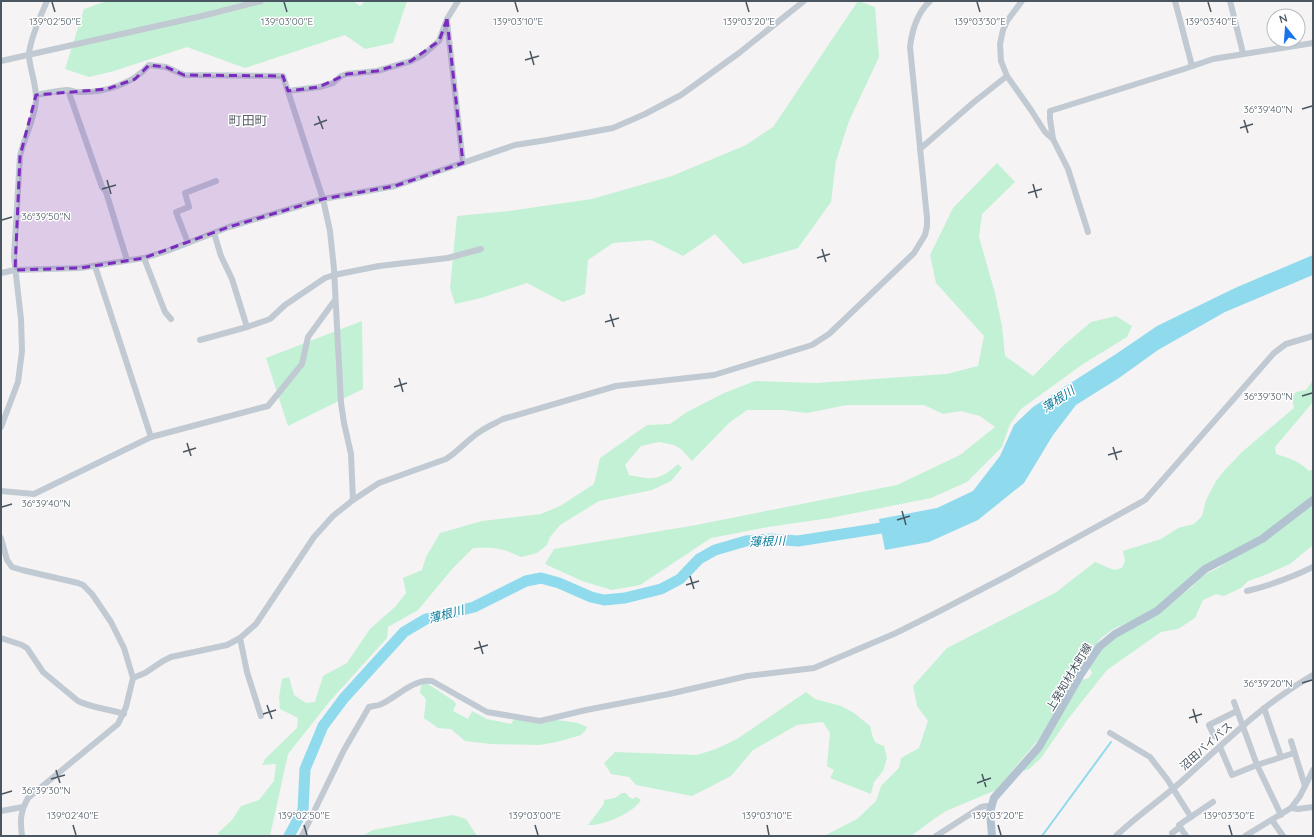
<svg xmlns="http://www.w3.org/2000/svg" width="1314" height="837" font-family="Quicksand,'Noto Sans JP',sans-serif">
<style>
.green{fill:#c3f1d5}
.water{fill:#90daee}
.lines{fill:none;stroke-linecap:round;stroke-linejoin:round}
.stream{stroke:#90daee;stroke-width:2}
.river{stroke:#90daee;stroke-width:11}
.minor{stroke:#c1cad2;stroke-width:6}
.major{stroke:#b3c2d1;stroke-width:8}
.marked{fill:#7b2cbf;fill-opacity:0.2;stroke:#7b2cbf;stroke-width:3;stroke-dasharray:8 5;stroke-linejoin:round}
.ticks{fill:none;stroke:#4a5661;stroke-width:1.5}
.labels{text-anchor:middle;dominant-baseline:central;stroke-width:3;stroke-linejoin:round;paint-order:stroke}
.street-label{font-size:11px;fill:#4a5661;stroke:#fff}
.water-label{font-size:12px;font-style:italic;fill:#0c7c9b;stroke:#fff}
.quarter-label{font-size:13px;fill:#5f6368;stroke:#fff}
.ticks-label{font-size:10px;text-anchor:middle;fill:#4a5661;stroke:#fff;stroke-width:3;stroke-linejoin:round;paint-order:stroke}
</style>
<rect width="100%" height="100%" fill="#f5f3f3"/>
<g class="green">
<path d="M107,1H353L360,6L365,1H407L393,43L365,49L345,35L245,68L187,47L114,71L89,77L65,69L84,9Z"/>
<path d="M858,1L875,7L879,57L849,121L836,161L831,202L798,248L743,264L715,234L683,256L651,240L613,243L588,260L585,294L563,302L527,283L481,298L455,304L450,288L457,216L509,211L592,199L672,176L746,145L773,127Z"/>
<path d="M997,163L1015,182L982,214L979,237L995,293L1002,326L1005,356L1033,376L1063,346L1091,322L1116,316L1132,326L1127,337L1083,364L1021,409L1010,424L1002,447L967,482L931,498L830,518L768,527L711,538L640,585L612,590L582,581L545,564L554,549L696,525L897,485L960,455L995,427L980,416L961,411L943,414L924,405H847L807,413L783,410H747L729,423L692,461L682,450L674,445L659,442L641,446L625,465L629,475C653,480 659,481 678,464L682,468L671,481L652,490L599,501L560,525L550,537L547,545L537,553L521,557C502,548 495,547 473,548L453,568L418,610L388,627L387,638L330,701L288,754L270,836H219L218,833L232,820L241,806L259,800L274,781L276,764L262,765L265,759L297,728L298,718L280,709L279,697L282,679L289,677L294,695L306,703L315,702L323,676L347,663L370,629L396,606L406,593L403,578L422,570L426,557L440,533L482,521L541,514L560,506L594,484L600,458L647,425L670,424L687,412L724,393L755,381L816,383L947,374L978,366L984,336L936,283L930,255L953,208Z"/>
<path d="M362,321L363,389L288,426L266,358Z"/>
<path d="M1313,380V402L1275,447L1276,454C1289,458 1299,461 1309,471L1313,469V496L1259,537L1191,576L1155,609L1143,616L1115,628L1101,638L1089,654L1038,740L996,790L946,811L934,819L911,836H824L857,819L876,801L881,786L899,768L901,758L919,748L928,721L917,706L913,686L947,648L1055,593L1095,562L1114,570L1122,568L1125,561L1123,551L1161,539L1178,528L1194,524L1202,516L1206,500L1216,481L1223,472L1242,452L1294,408L1292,397L1296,392L1306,390Z"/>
<path d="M1313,503V545L1290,564L1265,575L1248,581L1241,588L1224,596L1216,594L1203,600L1195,618L1178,629L1161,632L1107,670L1068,719L1041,758L1029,769L1023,771L1082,680L1089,678L1092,673L1089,667L1095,656L1114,637L1179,596L1192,587L1200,577L1220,567L1231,558Z"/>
<path d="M425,682L454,701L456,704L453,711L468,719L472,711L487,719L511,724L514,719L540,724L557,720L578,723L587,727L585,731L581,735L557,742L539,745L491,744L465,741L451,729L438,728L424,718L426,699L420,693L421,686Z"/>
<path d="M806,692L815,699L841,706L854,713L870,726L873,738L876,743L884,746L887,758L883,771L874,782L871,794L830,778L834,770L827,766L830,733L823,722L797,725L753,750L731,776L692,796L636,785L629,777L611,774L604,763L615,752L697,755L716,749L737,739Z"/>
<path d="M622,793H626L629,797L633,799L636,797L641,800C633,813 603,826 588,825L604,804V800L615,798Z"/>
<path d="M453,815L466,819L477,836H362L373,830Z"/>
</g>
<path class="water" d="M1313,255V275L1225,312L1158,350L1119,378L1076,405L1053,435L1024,483L978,520L929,542L885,550L879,519L937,508L973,491L1000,456L1014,425L1033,407L1116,354L1157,326L1235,288Z"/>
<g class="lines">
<path class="stream" d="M1042,836L1111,742"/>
<path class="river" d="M289,836L303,810L305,769L323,726L344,698L404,632L426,619L474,607L526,581L541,578L559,583L591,597L604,600L625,598L661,589L680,579L699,559L715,550L746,541L771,539L798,541L894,526"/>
<g class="minor">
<path d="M1022,1L1007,21L1003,30L1000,44L1001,61L1007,76L1031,110L1045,132L1053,139L1068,169L1088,232"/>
<path d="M1175,1L1192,66"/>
<path d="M1230,1L1243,53"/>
<path d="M447,21L463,163"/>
<path d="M1,61L202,16L261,1"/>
<path d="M68,90L102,187L106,192L127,260"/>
<path d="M288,91L319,87L333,83L341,76L347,74L377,71L411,61L424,54L439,41L447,19L458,1"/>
<path d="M36,95C46,93 56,91 66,90C71,90 75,92 79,92C104,93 133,84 149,65L166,67L184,75L283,76L323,199L330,231L334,269L341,403L344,423L351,454L353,500"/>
<path d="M1053,139L1050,119V111L1184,69L1213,59L1313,43"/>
<path d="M920,149L974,102L1007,76"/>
<path d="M214,233L221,256L232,279L247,327L270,319L285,305L325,278L334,275L379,266L448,258L481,249"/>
<path d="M188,243L176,212L189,207L185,193L216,181"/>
<path d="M144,258L165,312L171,319"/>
<path d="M95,266L151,437"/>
<path d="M1,273L15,270L80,268L144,258L167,251L229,227L323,199L395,186L515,145L547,140L613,128L645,114L681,95L739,53L804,1"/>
<path d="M200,340L247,327"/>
<path d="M1,427L18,382L22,351L21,319L14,257L20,156C24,137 35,119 36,100C37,85 29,68 29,54C30,39 41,15 47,1"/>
<path d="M1,491L34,494L151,437L268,406L302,364L308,337L335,300"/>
<path d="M1,538L7,560L12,567L22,570L78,583L83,585L92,594L111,622L124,648L133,678L126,707L118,724L28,798C20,812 20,821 22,836"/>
<path d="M1247,591C1271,585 1291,578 1313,567"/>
<path d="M1,638L22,645L27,648L43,672L78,701C92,708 109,709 124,714"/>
<path d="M240,638L247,672L261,716"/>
<path d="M133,678L145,673L163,661L171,657L227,645L240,638L256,624L314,537L333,516L353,500L379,483L446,459C459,451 468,439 481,431C488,426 496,423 503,419L616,386L714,375L812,345L829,334L914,253L925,235L927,226V218L910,47C912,30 917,13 930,1"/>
<path d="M1234,702L1257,765L1281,815"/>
<path d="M1264,708L1281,757"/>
<path d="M1110,733L1150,757L1167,779L1191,817"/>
<path d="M1214,736L1209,725L1237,711"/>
<path d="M1291,741L1305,786"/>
<path d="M1220,747L1232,775L1257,765L1294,753"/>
<path d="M1291,808L1298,809L1313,807"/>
<path d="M1,811L23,807"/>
<path d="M1272,820L1283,836"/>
<path d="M1180,827L1186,836"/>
<path d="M1172,833L1180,827L1179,825L1213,802"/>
<path d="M302,836L344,750L369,707C373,706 376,706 379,705C397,698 411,679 432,681L487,712L540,721L586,710L669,694L747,676L814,668L896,633L932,615L1009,575L1138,504L1145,500L1274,353L1286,344L1313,336"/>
<path d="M936,836L981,807L987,806L991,807"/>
<path d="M1116,836C1137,816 1162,799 1183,780C1225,742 1264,703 1313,675"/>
<path d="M1245,836L1291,808L1300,796L1313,770"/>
</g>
<path class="major" d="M992,836L990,812L994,798L1039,747L1081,674L1099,647L1115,634L1157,611L1205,569L1262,539L1313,500"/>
</g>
<path class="marked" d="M447,19L463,163L395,186L323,199L229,227L144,258L80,268L15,270L20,156L36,95L107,89L135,79L149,65L166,67L184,75L283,76L288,91L319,87L347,74L377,71L411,61L439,41Z"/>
<path class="ticks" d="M52,2L55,12M284,2L287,12M515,2L518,12M746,2L749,12M977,2L980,12M1208,2L1211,12M530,51L534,65M525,60L539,56M1302,109L1312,106M318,116L323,129M1244,120L1248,133M314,125L327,120M1240,128L1253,124M107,180L111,194M1033,184L1037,198M102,189L116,185M1028,193L1042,189M2,220L12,217M822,249L826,262M817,258L830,254M610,314L614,327M605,322L619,318M399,378L403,392M394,387L407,383M1302,396L1312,393M187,443L191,456M1113,447L1117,460M183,452L196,448M1108,455L1122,451M2,507L12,504M902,511L906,525M897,520L910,516M690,576L694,589M686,585L699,581M479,641L483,654M474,649L488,645M1302,683L1312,680M267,705L272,719M1193,709L1197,723M263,714L276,710M1189,718L1202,714M56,770L60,783M982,774L986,787M51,779L65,775M977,783L991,778M2,794L12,791M73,825L76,835M304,825L307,835M535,825L538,835M767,825L769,835M998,825L1001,835M1229,825L1232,835"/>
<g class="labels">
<g class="street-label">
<text transform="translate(1069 677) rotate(-59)">上発知材木町線</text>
<text transform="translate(1206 746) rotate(-42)">沼田バイパス</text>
</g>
<g class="water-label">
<text transform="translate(1058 399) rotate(-34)">薄根川</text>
<text transform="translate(767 541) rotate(-2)">薄根川</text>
<text transform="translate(446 614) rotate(-15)">薄根川</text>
</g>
<g class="quarter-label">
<text x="248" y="120">町田町</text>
</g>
</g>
<g class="ticks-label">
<text x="55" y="25">139°02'50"E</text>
<text x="287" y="25">139°03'00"E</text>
<text x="518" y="25">139°03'10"E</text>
<text x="749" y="25">139°03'20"E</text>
<text x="980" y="25">139°03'30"E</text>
<text x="1211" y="25">139°03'40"E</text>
<text x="1268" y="113">36°39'40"N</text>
<text x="46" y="220">36°39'50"N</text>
<text x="1268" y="400">36°39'30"N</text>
<text x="46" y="507">36°39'40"N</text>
<text x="1268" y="687">36°39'20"N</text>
<text x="46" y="794">36°39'30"N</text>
<text x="73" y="819">139°02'40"E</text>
<text x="304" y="819">139°02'50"E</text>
<text x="535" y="819">139°03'00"E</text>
<text x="767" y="819">139°03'10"E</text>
<text x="998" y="819">139°03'20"E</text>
<text x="1229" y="819">139°03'30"E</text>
</g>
<rect width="1314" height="837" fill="none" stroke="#4a5661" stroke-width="4"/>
<g transform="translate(1286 28) rotate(343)"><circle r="19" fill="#ffffff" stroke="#b7bbc0"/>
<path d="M0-3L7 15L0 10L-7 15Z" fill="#1a73e8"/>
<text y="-6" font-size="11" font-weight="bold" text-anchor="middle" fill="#4a5661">N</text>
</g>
</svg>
